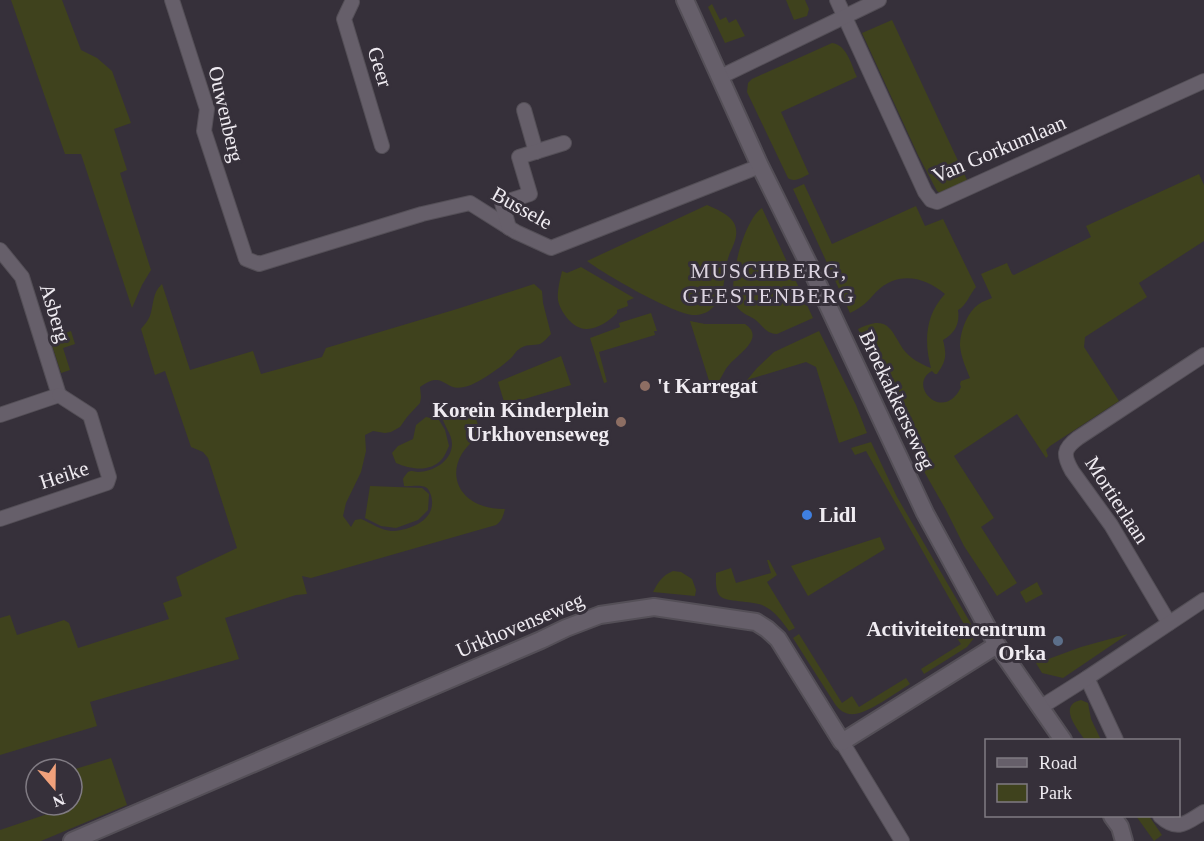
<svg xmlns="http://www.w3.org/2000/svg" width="1204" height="841" font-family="'Times New Roman',serif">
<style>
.green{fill:#3f421d}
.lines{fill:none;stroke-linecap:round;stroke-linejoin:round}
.minor-casing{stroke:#544f57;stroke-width:16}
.tertiary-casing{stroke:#544f57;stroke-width:20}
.minor{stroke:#665f6a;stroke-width:14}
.tertiary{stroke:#665f6a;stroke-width:16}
.education-dot{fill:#8d6e63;stroke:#36303a;stroke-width:2}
.shop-dot{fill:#3f7fe0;stroke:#36303a;stroke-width:2}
.service-dot{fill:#5c6f8a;stroke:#36303a;stroke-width:2}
.labels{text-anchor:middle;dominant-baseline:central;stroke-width:6;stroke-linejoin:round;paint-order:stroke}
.street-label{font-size:21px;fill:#efebf1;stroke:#36303a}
.poi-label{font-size:21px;font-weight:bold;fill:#efebf1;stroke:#36303a;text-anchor:start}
.neighbourhood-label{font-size:22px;letter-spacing:1.5px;fill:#dcd4e1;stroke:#36303a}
</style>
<rect width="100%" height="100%" fill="#36303a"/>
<g class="green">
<path d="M11,0H62L81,50L97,58L112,71L131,123L114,129L127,170L120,173L151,270L142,285L132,308L81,154H65Z"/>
<path d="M786,0H805L809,9L807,16L794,20Z"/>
<path d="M712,4L720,20L726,17L729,23L736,19L745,36L725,43L708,7Z"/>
<path d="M892,20L968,182L940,193L937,191L918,155L862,33Z"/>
<path d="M832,43C847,45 851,64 857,77L781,112L809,174C803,177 795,183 788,178L747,92L748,83L752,79Z"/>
<path d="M1199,174L1204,185V241L1139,283L1147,297L1085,337L1084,347L1119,401L1050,446L1046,450L1048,456L1046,458L1017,414L954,456L994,518L981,527L1017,583L997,596L964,546L946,510L913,452L901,422L858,329C874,322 885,318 895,336C898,340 900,345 903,349C910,358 920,364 931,368C924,342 925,315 945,294C924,276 897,271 876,292C867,302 863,307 850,313L793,189L804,184L832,244L916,206L925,226L943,219L976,287C970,294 966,306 958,310C960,324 955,333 943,340C947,356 946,361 937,374H935L932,371C906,385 944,424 961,387L960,384L961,381L970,378C966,368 961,357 960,346C960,332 967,312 979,304C983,301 988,300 992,298L981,274L1007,263L1012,274L1014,275L1091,237L1086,226Z"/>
<path d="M707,205C716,209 729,214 734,223C741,237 730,248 727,262C723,279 726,297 711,309C707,313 700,315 694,315C675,315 604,274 587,261Z"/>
<path d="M762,208L813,318L777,334C768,334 765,329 759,323C753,316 744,316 737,307C725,288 744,219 762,208Z"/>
<path d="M581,267L634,298L627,301L628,306L617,310V313C610,320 598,329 587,329C574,330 560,312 558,300C557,291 560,280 562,271L567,273Z"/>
<path d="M162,284L190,370L253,351L261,374L322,357L326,348L457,309L534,284L542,291L543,303L551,334C548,337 544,342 540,344C533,346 526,343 518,350C517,350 513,356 512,357C503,366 476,385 464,387C443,392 445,369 420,387L421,397L420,403L407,417L400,427L391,432L385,433L373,431L365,435L366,451L361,472L346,503L343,516L351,527L355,520L361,519C371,523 380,530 391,531C408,531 434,521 432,501C432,497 430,491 427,488C421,484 410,487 404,486L403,479C404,477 406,474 408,472C413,470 414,472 418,472C433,472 452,461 452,444C452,434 444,426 442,417L445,410C474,397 474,413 481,435C438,463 454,510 505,509C503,516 502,521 496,525L311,578L302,576L307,594L296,595L225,618L239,659L90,702L97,726L0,755V618L10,615L17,635L64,620L69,623L78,648L169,619L163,603L182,596L176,577L237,548L208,458L203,452L191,447L165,371L155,375L141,329C144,325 148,321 150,316C154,304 152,293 162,284Z"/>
<path d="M651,313L657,331H654L655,335L599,352L607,382L604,383L590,338L620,327L619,323Z"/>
<path d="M690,321L705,324H745C766,338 738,354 729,365C722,372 721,384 711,387Z"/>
<path d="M71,331L75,344L63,348L70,370L61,373L50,339Z"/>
<path d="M819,331L856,405L867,433L839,443L816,367L806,362L747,380L757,368L774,352Z"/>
<path d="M561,356L571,385L505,405L498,382Z"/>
<path d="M426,417L439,420L445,430L449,446C447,450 445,456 442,459C430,473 410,469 396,463L392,453L398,446L413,439L416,425Z"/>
<path d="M871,442L897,497L974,629V638L967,647L924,674L921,669L961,644L954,634L965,626L866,451L855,455L851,448Z"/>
<path d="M370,486L422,488L429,494L428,510L418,520L396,528L381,526L365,518Z"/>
<path d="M880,537L885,549L808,596L791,566Z"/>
<path d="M767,560H769L777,575L767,582L795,628L789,631C782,621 774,610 762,605C752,601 725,602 720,596C715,591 716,579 716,573L731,568L736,583L771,573Z"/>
<path d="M673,571L681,572L692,579L696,590L695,596L653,592C658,582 663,575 673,571Z"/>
<path d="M1037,582L1043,594L1026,603L1020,592Z"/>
<path d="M799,634L842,703L852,696L859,707L906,678L910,684C897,692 868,713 855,714C846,715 840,711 835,704L793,638Z"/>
<path d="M1128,634L1063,678L1042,673L1033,658L1043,661L1081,647Z"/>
<path d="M1081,700L1088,703L1091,719L1101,740H1085C1078,730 1057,705 1081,700Z"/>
<path d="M111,758L127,805L41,841H0V830L77,804L72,790V770Z"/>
<path d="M1136,816H1149L1162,835L1154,841Z"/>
</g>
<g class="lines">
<defs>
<g id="minor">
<path d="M172,0L207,109L204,131L246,259L259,264L422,214L470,203L516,232L551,248L760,166"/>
<path d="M837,0L925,192L931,200L937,202L1204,81"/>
<path d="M352,2L344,19L382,146"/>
<path d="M720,77L879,0"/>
<path d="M524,110L536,152"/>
<path d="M509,228L502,203L530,194L519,157L564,143"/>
<path d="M0,250L22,277L59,395"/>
<path d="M0,415L59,395"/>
<path d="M0,519L107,483L109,477L90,415L59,395"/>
<path d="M1169,623L1111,525L1072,471C1063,455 1063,449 1078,438L1204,355"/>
<path d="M1087,678L1116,740"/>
<path d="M1041,707L1087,678L1204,600"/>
<path d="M842,742L902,841"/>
<path d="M1160,816C1178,833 1187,822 1204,812"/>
</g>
<g id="tertiary">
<path d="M685,0L760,166L809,265L925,513L997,645L1063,740"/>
<path d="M1112,816L1120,827L1124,841"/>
<path d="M72,841L541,640L566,628L600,615L654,607L756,622L767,629L778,639L842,742L997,645"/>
</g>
</defs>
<use href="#minor" class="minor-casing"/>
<use href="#tertiary" class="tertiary-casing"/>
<use href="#minor" class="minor"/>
<use href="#tertiary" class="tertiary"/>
</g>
<g class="education-dot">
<circle cx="645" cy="386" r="6"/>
<circle cx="621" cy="422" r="6"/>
</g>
<circle class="shop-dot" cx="807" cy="515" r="6"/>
<circle class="service-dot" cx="1058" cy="641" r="6"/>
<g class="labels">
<g class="street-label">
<text transform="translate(380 67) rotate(73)">Geer</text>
<text transform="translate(226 114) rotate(77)">Ouwenberg</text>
<text transform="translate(999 149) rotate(-23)">Van Gorkumlaan</text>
<text transform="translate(522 208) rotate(29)">Bussele</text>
<text transform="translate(55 313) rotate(73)">Asberg</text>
<text transform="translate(897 400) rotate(65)">Broekakkerseweg</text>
<text transform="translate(64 475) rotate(-18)">Heike</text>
<text transform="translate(1117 500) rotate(57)">Mortierlaan</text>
<text transform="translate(520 625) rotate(-23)">Urkhovenseweg</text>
</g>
<g class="poi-label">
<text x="657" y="386">'t Karregat</text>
<text x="609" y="410" text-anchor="end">Korein Kinderplein<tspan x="609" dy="24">Urkhovenseweg</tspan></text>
<text x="819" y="515">Lidl</text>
<text x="1046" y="629" text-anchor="end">Activiteitencentrum<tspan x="1046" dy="24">Orka</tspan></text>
</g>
<g class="neighbourhood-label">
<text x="769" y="270">MUSCHBERG,<tspan x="769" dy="25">GEESTENBERG</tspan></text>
</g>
</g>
<rect x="985" y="739" width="195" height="78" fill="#36303a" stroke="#807b83" stroke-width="1.5"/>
<rect x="997" y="758" width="30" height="9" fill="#665f6a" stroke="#807b83" stroke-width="1.5"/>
<text x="1039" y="769" font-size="18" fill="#efebf1">Road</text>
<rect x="997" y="784" width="30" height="18" fill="#3f421d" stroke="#807b83" stroke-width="1.5"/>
<text x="1039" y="799" font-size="18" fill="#efebf1">Park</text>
<g transform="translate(54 787) rotate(160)"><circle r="28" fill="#36303a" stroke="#807b83" stroke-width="1.5"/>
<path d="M0-4.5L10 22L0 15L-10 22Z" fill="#f1a17b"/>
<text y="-9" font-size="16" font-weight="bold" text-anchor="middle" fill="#efebf1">N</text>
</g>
</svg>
